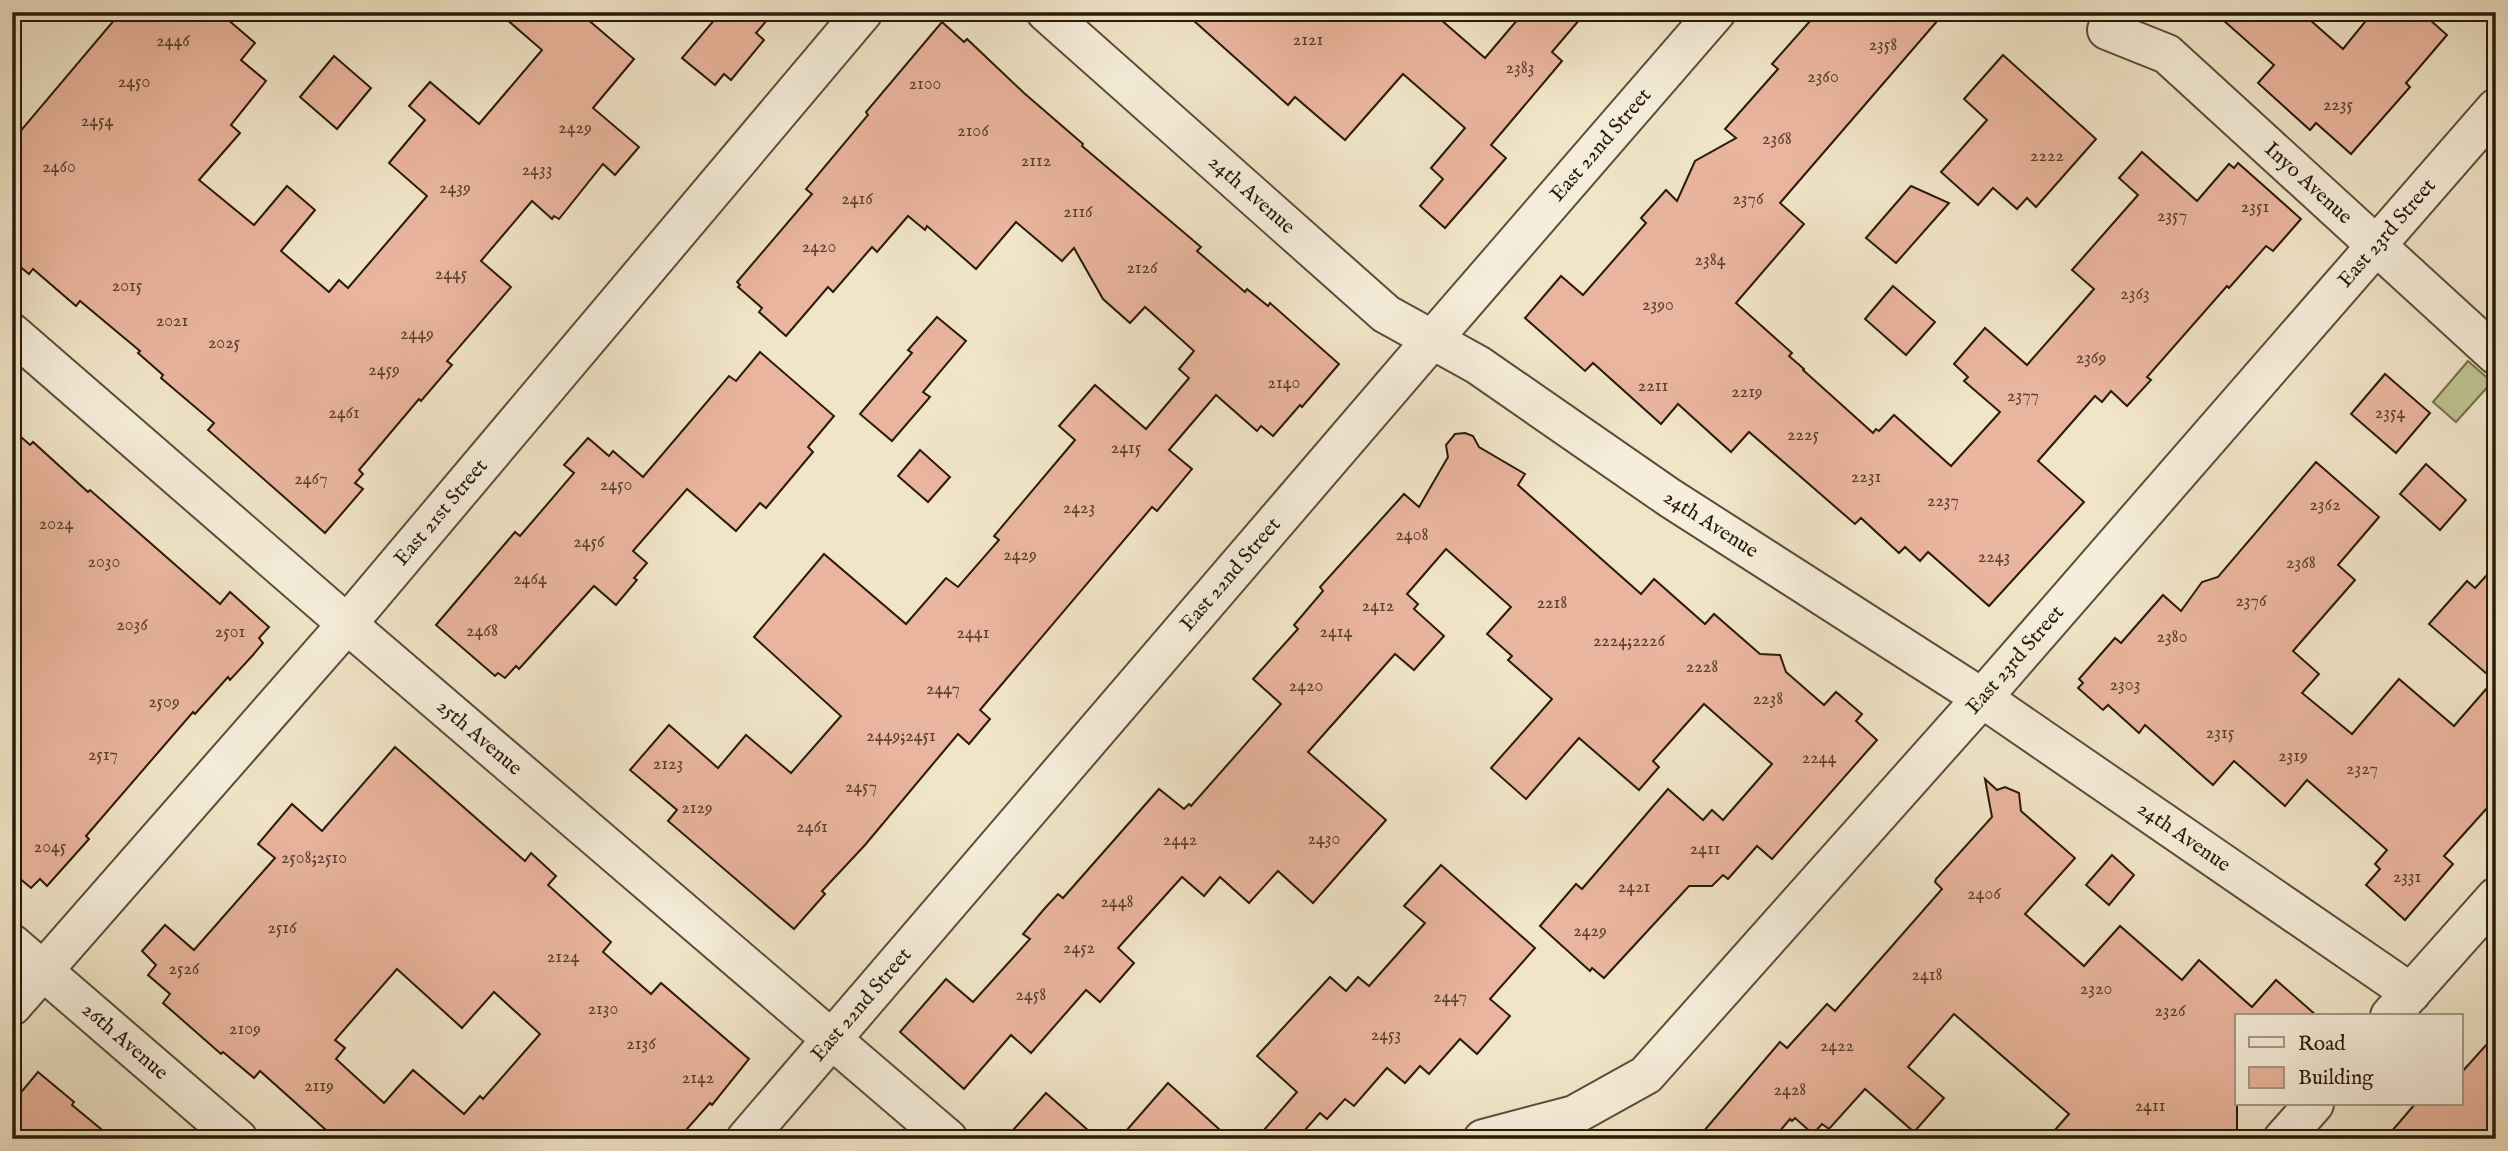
<svg xmlns="http://www.w3.org/2000/svg" width="2508" height="1151" font-family="'IM FELL English',serif">
<style>
.green{fill:#c0c392;stroke:#746e4e;stroke-width:2}
.building{fill:#eab59e;stroke:#291a09;stroke-width:2;fill-rule:evenodd}
.lines{fill:none;stroke-linecap:round;stroke-linejoin:round}
.minor-casing{stroke:#5b4d39;stroke-width:42}
.minor{stroke:#f6eedb;stroke-width:38}
.labels{text-anchor:middle;dominant-baseline:central;stroke-width:5;stroke-linejoin:round;paint-order:stroke}
.number-label{font-size:18px;fill:#59412e}
.street-label{font-size:21px;fill:#291a09;stroke:#f6eedb}
</style>
<rect width="100%" height="100%" fill="#f1e5c8"/>
<filter id="stains"><feTurbulence type="fractalNoise" baseFrequency=".00286" numOctaves="4"/><feColorMatrix values="0 0 0 0 .2 0 0 0 0 .09 0 0 0 0 .02 0 0 0 .5 -.17"/></filter>
<radialGradient id="worn" r=".72"><stop offset=".6" stop-color="#630" stop-opacity="0"/><stop offset="1" stop-color="#630" stop-opacity=".3"/></radialGradient>
<path class="green" d="M2468,361L2492,382L2456,422L2433,402Z"/>
<g class="building">
<path d="M121,12H219L255,43L241,60L266,81L231,125L240,133L199,180L254,225L287,186L315,210L281,251L329,292L339,280L348,288L427,196L389,163L425,120L409,106L430,82L479,124L542,50L498,12H579L634,59L593,108L639,147L615,175L603,164L559,219L554,216L552,219L532,201L481,261L511,287L447,361L452,365L421,401L419,399L359,470L363,474L355,483L363,489L325,533L208,430L214,423L161,378L163,375L138,353L140,351L80,301L76,306L33,269L29,274L12,260V141Z"/>
<path d="M721,12H774L756,33L764,40L731,80L724,74L715,85L682,58Z"/>
<path d="M1184,12H1432L1485,58L1524,12H1586L1552,52L1562,61L1491,145L1506,158L1445,228L1420,206L1443,179L1431,168L1465,128L1403,74L1345,140L1295,97L1288,105Z"/>
<path d="M1818,12H1945L1780,203L1804,224L1736,303L1792,353L1789,356L1804,369L1803,370L1873,433L1876,429L1879,431L1894,415L1951,466L2000,412L1964,381L1968,377L1954,364L1985,328L2027,365L2094,289L2072,270L2138,195L2119,178L2142,152L2197,201L2229,164L2234,168L2238,163L2301,219L2273,251L2266,246L2229,288L2227,286L2147,377L2151,380L2127,406L2111,391L2102,402L2095,396L2038,461L2084,502L1989,606L1928,552L1920,561L1905,547L1899,553L1861,518L1855,524L1749,432L1731,452L1678,404L1661,424L1593,363L1585,371L1525,318L1561,276L1583,295L1646,223L1641,218L1666,190L1677,201L1695,161L1736,138L1725,129L1778,69L1772,64Z"/>
<path d="M2214,12H2301L2343,49L2373,12H2421L2447,35L2406,83L2410,87L2351,154L2316,123L2310,130L2258,83L2274,65Z"/>
<path d="M942,22L964,42L967,39L1024,93L1083,144L1082,146L1201,247L1197,251L1245,292L1247,289L1268,306L1270,303L1339,364L1302,407L1300,405L1273,436L1261,426L1257,431L1216,395L1169,450L1192,469L1157,511L1152,507L991,697L980,710L990,719L969,744L958,734L865,845L822,891L825,894L794,929L668,821L677,810L630,770L669,725L718,768L746,735L791,773L841,716L754,637L824,554L906,624L946,578L958,587L999,540L994,536L1075,440L1059,426L1095,385L1146,429L1189,378L1179,369L1194,351L1145,307L1130,323L1103,299L1074,248L1062,261L1016,222L976,269L927,226L925,230L908,216L877,252L872,247L833,292L828,287L786,336L759,312L762,308L738,287L740,285L737,282L812,194L806,189L868,115L866,112Z"/>
<path d="M2003,55L2096,139L2036,207L2027,198L2017,209L1993,188L1978,205L1941,172L1987,120L1964,99Z"/>
<path d="M334,56L371,88L337,129L300,97Z"/>
<path d="M1911,186L1949,203L1896,263L1866,238Z"/>
<path d="M1893,286L1935,322L1906,355L1865,319Z"/>
<path d="M937,317L966,341L923,392L930,397L892,441L860,414L912,353L908,350Z"/>
<path d="M760,352L834,416L808,447L813,452L766,508L760,503L736,531L687,489L633,551L647,563L634,578L637,580L616,605L594,586L519,669L516,666L505,678L498,673L495,676L436,625L515,532L520,536L574,473L564,465L588,438L609,456L613,451L643,477L729,376L736,381Z"/>
<path d="M2385,374L2430,413L2396,453L2351,414Z"/>
<path d="M12,429L30,445L33,442L88,492L90,490L220,604L230,592L269,627L259,638L263,643L253,655L230,680L228,677L195,714L193,712L86,836L89,839L47,886L40,879L31,888L12,872Z"/>
<path d="M1465,433L1473,436L1479,447L1525,474L1518,485L1641,594L1654,579L1705,624L1714,614L1760,654L1780,655L1786,672L1824,705L1836,692L1862,714L1856,721L1877,740L1772,859L1757,846L1728,879L1723,875L1712,886H1689L1604,978L1592,968L1590,971L1540,926L1576,884L1582,889L1668,789L1703,820L1712,810L1723,820L1772,764L1704,704L1653,761L1659,767L1639,790L1579,738L1526,799L1491,768L1552,699L1508,660L1512,656L1487,634L1511,607L1446,549L1407,594L1418,604L1414,609L1444,636L1414,670L1395,654L1308,752L1386,820L1313,903L1278,871L1249,903L1220,877L1204,896L1182,877L1118,948L1134,963L1100,1002L1086,990L1031,1053L1011,1035L964,1089L900,1032L946,979L973,1002L1030,939L1023,934L1045,908L1058,894L1063,898L1159,789L1184,809L1189,804L1191,806L1281,704L1253,679L1298,629L1294,625L1323,591L1320,587L1404,494L1419,507L1448,457L1446,445L1455,434Z"/>
<path d="M920,450L950,477L928,502L898,476Z"/>
<path d="M2316,462L2379,517L2338,565L2355,580L2293,651L2319,674L2302,693L2352,734L2399,679L2454,726L2494,680L2429,624L2467,581L2475,588L2496,565V798L2444,856L2453,864L2405,920L2366,885L2380,869L2375,864L2387,850L2307,780L2285,806L2234,761L2213,785L2145,725L2139,733L2108,705L2103,710L2078,688L2083,683L2079,679L2115,638L2121,643L2163,595L2181,611L2202,582L2218,577Z"/>
<path d="M2426,464L2466,500L2440,530L2400,494Z"/>
<path d="M395,747L525,861L531,853L556,876L548,885L611,942L603,952L651,994L661,983L749,1059L712,1105L710,1103L678,1139H336L260,1071L254,1078L223,1052L221,1054L163,1003L170,994L148,975L156,965L142,951L165,925L194,950L275,858L258,844L292,804L322,831ZM397,969L462,1028L494,992L540,1034L483,1099L480,1096L464,1114L413,1070L384,1103L336,1059L345,1048L335,1040Z"/>
<path d="M1985,779L1997,790L2005,787L2019,793L2021,811L2075,858L2025,914L2084,966L2120,926L2182,980L2199,960L2252,1007L2276,980L2317,1016H2237V1139H2047L2069,1114L1954,1014L1908,1067L1944,1098L1914,1132L1865,1089L1829,1129L1822,1124L1813,1134L1795,1118L1792,1121L1790,1119L1773,1139H1697L1780,1042L1787,1048L1827,1004L1835,1011L1942,889L1935,882L1936,879L1992,817Z"/>
<path d="M2112,855L2134,875L2109,905L2086,885Z"/>
<path d="M1441,865L1535,948L1490,999L1510,1016L1477,1054L1460,1039L1429,1074L1420,1066L1405,1083L1387,1068L1354,1106L1345,1099L1327,1119L1320,1113L1297,1139H1256L1297,1092L1257,1056L1330,977L1346,991L1358,977L1369,986L1425,923L1404,906Z"/>
<path d="M2496,1034V1139H2385L2415,1104H2461V1073Z"/>
<path d="M38,1072L74,1102L72,1105L113,1139H12V1103Z"/>
<path d="M1168,1083L1230,1139H1119Z"/>
<path d="M1046,1093L1098,1139H1005Z"/>
</g>
<g class="lines">
<defs>
<g id="minor">
<path id="s1" d="M1046,12L1386,314L1478,365L1670,498L1982,698L2411,993"/>
<path id="s2" d="M2107,30L2167,54L2496,355"/>
<path id="s3" d="M12,333L347,624L948,1139"/>
<path id="s4" d="M12,944L238,1139"/>
<path id="s5" d="M12,1006L347,624L863,12"/>
<path d="M2390,1016L2496,897"/>
<path id="s6" d="M746,1139L1431,341L1716,12"/>
<path id="s7" d="M1483,1139L1574,1115L1646,1075L1982,698L2496,108"/>
<path d="M2283,1139L2314,1104"/>
</g>
</defs>
<use href="#minor" class="minor-casing"/>
<use href="#minor" class="minor"/>
</g>
<g class="labels">
<g class="number-label">
<text x="1308" y="40">2121</text>
<text x="173" y="41">2446</text>
<text x="1883" y="45">2358</text>
<text x="1520" y="68">2383</text>
<text x="1823" y="77">2360</text>
<text x="134" y="82">2450</text>
<text x="925" y="84">2100</text>
<text x="2338" y="105">2235</text>
<text x="97" y="121">2454</text>
<text x="575" y="128">2429</text>
<text x="973" y="131">2106</text>
<text x="1777" y="139">2368</text>
<text x="2047" y="156">2222</text>
<text x="1036" y="161">2112</text>
<text x="59" y="167">2460</text>
<text x="537" y="170">2433</text>
<text x="455" y="188">2439</text>
<text x="857" y="199">2416</text>
<text x="1748" y="199">2376</text>
<text x="2255" y="207">2351</text>
<text x="1078" y="212">2116</text>
<text x="2172" y="216">2357</text>
<text x="819" y="247">2420</text>
<text x="1710" y="260">2384</text>
<text x="1142" y="268">2126</text>
<text x="451" y="274">2445</text>
<text x="127" y="286">2015</text>
<text x="2135" y="294">2363</text>
<text x="1658" y="305">2390</text>
<text x="172" y="321">2021</text>
<text x="417" y="334">2449</text>
<text x="224" y="343">2025</text>
<text x="2091" y="358">2369</text>
<text x="384" y="370">2459</text>
<text x="1284" y="383">2140</text>
<text x="1653" y="386">2211</text>
<text x="1747" y="392">2219</text>
<text x="2023" y="396">2377</text>
<text x="344" y="413">2461</text>
<text x="2390" y="413">2354</text>
<text x="1803" y="435">2225</text>
<text x="1126" y="448">2415</text>
<text x="1866" y="477">2231</text>
<text x="311" y="479">2467</text>
<text x="616" y="485">2450</text>
<text x="1943" y="501">2237</text>
<text x="2325" y="505">2362</text>
<text x="1079" y="508">2423</text>
<text x="56" y="524">2024</text>
<text x="1412" y="535">2408</text>
<text x="589" y="542">2456</text>
<text x="1020" y="555">2429</text>
<text x="1994" y="557">2243</text>
<text x="104" y="562">2030</text>
<text x="2301" y="563">2368</text>
<text x="530" y="579">2464</text>
<text x="2251" y="601">2376</text>
<text x="1552" y="603">2218</text>
<text x="1378" y="606">2412</text>
<text x="132" y="625">2036</text>
<text x="482" y="631">2468</text>
<text x="230" y="632">2501</text>
<text x="1336" y="632">2414</text>
<text x="973" y="633">2441</text>
<text x="2172" y="637">2380</text>
<text x="1629" y="641">2224;2226</text>
<text x="1702" y="667">2228</text>
<text x="2125" y="685">2303</text>
<text x="1306" y="686">2420</text>
<text x="943" y="689">2447</text>
<text x="1768" y="699">2238</text>
<text x="164" y="702">2509</text>
<text x="2220" y="733">2315</text>
<text x="901" y="736">2449;2451</text>
<text x="103" y="755">2517</text>
<text x="2293" y="756">2319</text>
<text x="1819" y="758">2244</text>
<text x="668" y="764">2123</text>
<text x="2362" y="769">2327</text>
<text x="861" y="787">2457</text>
<text x="697" y="808">2129</text>
<text x="812" y="827">2461</text>
<text x="1324" y="839">2430</text>
<text x="1180" y="840">2442</text>
<text x="50" y="847">2045</text>
<text x="1705" y="849">2411</text>
<text x="314" y="858">2508;2510</text>
<text x="2407" y="877">2331</text>
<text x="1634" y="887">2421</text>
<text x="1984" y="894">2406</text>
<text x="1117" y="902">2448</text>
<text x="282" y="928">2516</text>
<text x="1590" y="931">2429</text>
<text x="1079" y="948">2452</text>
<text x="563" y="957">2124</text>
<text x="184" y="969">2526</text>
<text x="1927" y="975">2418</text>
<text x="2096" y="989">2320</text>
<text x="1031" y="995">2458</text>
<text x="1450" y="997">2447</text>
<text x="603" y="1009">2130</text>
<text x="2170" y="1011">2326</text>
<text x="245" y="1029">2109</text>
<text x="1386" y="1035">2453</text>
<text x="641" y="1044">2136</text>
<text x="1837" y="1046">2422</text>
<text x="698" y="1078">2142</text>
<text x="319" y="1086">2119</text>
<text x="1790" y="1090">2428</text>
<text x="2150" y="1106">2411</text>
</g>
<g class="street-label">
<text stroke="none"><textPath href="#s6" startOffset="1311">East 22nd Street</textPath></text>
<text stroke="none"><textPath href="#s2" startOffset="256">Inyo Avenue</textPath></text>
<text stroke="none"><textPath href="#s1" startOffset="275">24th Avenue</textPath></text>
<text stroke="none"><textPath href="#s7" startOffset="1298">East 23rd Street</textPath></text>
<text stroke="none"><textPath href="#s5" startOffset="654">East 21st Street</textPath></text>
<text stroke="none"><textPath href="#s1" startOffset="842">24th Avenue</textPath></text>
<text stroke="none"><textPath href="#s6" startOffset="744">East 22nd Street</textPath></text>
<text stroke="none"><textPath href="#s7" startOffset="732">East 23rd Street</textPath></text>
<text stroke="none"><textPath href="#s3" startOffset="618">25th Avenue</textPath></text>
<text stroke="none"><textPath href="#s1" startOffset="1409">24th Avenue</textPath></text>
<text stroke="none"><textPath href="#s6" startOffset="177">East 22nd Street</textPath></text>
<text stroke="none"><textPath href="#s4" startOffset="149">26th Avenue</textPath></text>
</g>
</g>
<rect width="2508" height="1151" fill="none" stroke="#f1e5c8" stroke-width="42"/>
<rect x="14" y="14" width="2480" height="1123" fill="none" stroke="#291a09" stroke-width="3.5"/>
<rect x="21" y="21" width="2466" height="1109" fill="none" stroke="#291a09" stroke-width="2"/>
<rect x="2235" y="1014" width="228" height="91" fill="#f6eedb" stroke="#a49987" stroke-width="2"/>
<rect x="2249" y="1037" width="35" height="10" fill="#f6eedb" stroke="#a49987" stroke-width="2"/>
<text x="2298" y="1050" font-size="21" fill="#291a09">Road</text>
<rect x="2249" y="1067" width="35" height="21" fill="#eab59e" stroke="#a49987" stroke-width="2"/>
<text x="2298" y="1084" font-size="21" fill="#291a09">Building</text>
<rect width="100%" height="100%" filter="url(#stains)"/>
<rect width="100%" height="100%" fill="url(#worn)"/>
</svg>
